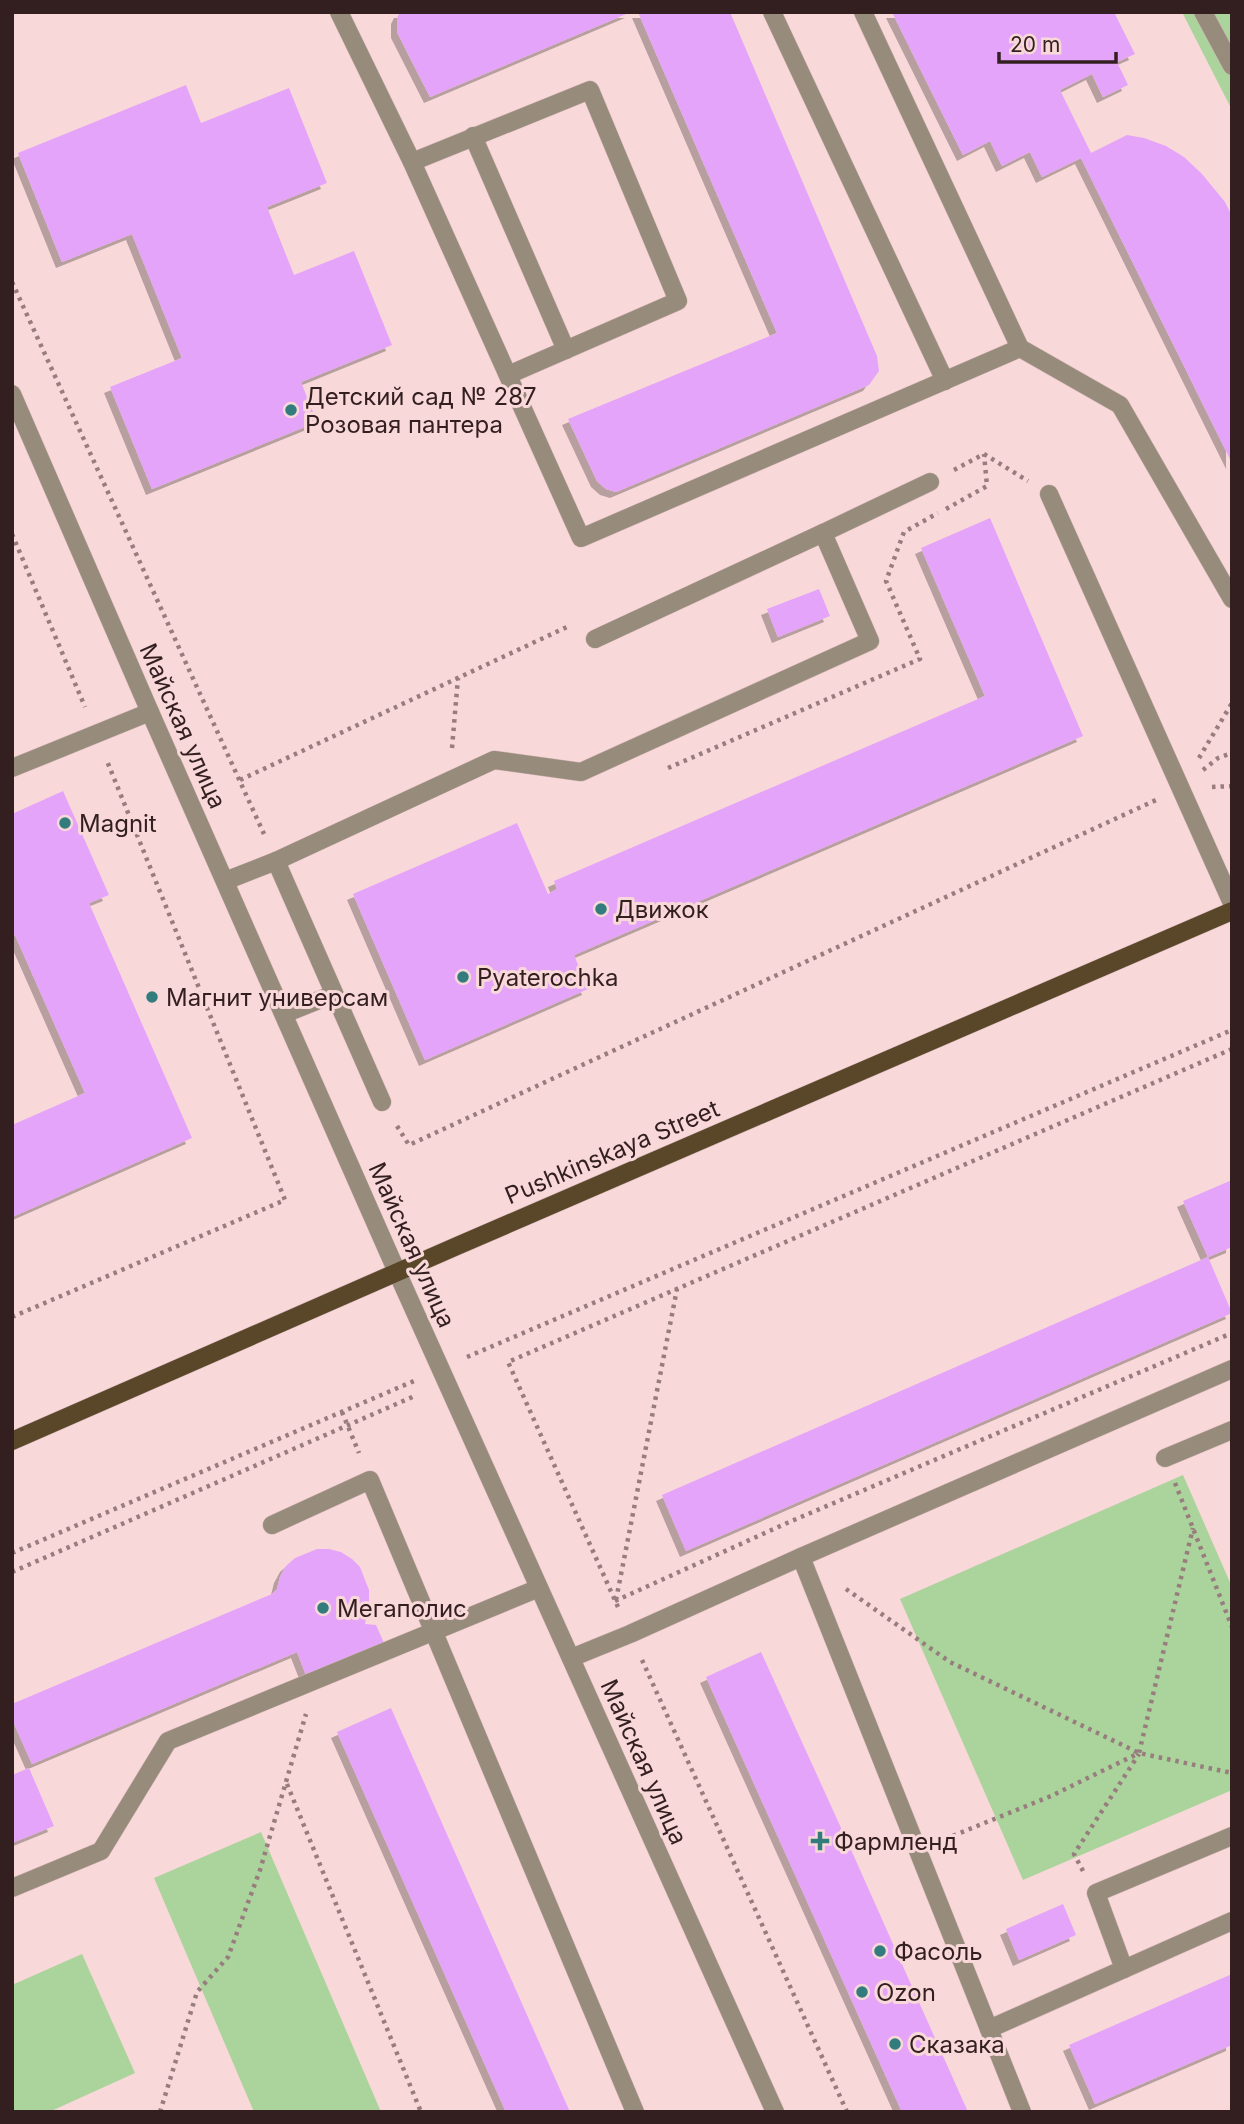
<svg xmlns="http://www.w3.org/2000/svg" width="1244" height="2124" font-family="Inter,sans-serif">
<style>
.green{fill:#abd39c}
.building{fill:#e4a4f9;filter:url(#shadow)}
.lines{fill:none;stroke-linecap:round;stroke-linejoin:round}
.minor-casing{stroke:#d5b7b8;stroke-width:19}
.major-casing{stroke:#d5b7b8;stroke-width:19}
.path{stroke:#987d7e;stroke-width:4.5;stroke-dasharray:3.5 5;stroke-linecap:butt}
.minor{stroke:#978c7c;stroke-width:18}
.major{stroke:#5a4729;stroke-width:18}
.poi-dot{fill:#337c7e;stroke:#f9d8d9;stroke-width:2.5}
.labels{text-anchor:middle;dominant-baseline:central;stroke-width:6;stroke-linejoin:round;paint-order:stroke}
.poi-label{font-size:24px;fill:#331f20;stroke:#f9d8d9;text-anchor:start}
.street-label{font-size:24px;fill:#331f20;stroke:#f9d8d9}
</style>
<defs>
<filter id="shadow"><feDropShadow dx="-6" dy="6" stdDeviation="0" flood-color="#0004"/></filter>
</defs>
<rect width="100%" height="100%" fill="#f9d8d9"/>
<g class="green">
<path d="M1182,12H1232V110Z"/>
<path d="M1183,1475L1232,1587V1790L1023,1880L900,1599Z"/>
<path d="M261,1832L381,2112H254L154,1878Z"/>
<path d="M82,1954L135,2073L49,2112H12V1985Z"/>
</g>
<g class="building">
<path d="M400,12H631L430,97L397,32V18Z"/>
<path d="M638,12H730L877,356L879,371L869,385L616,492L606,489L597,481L568,419L777,333Z"/>
<path d="M892,12H1114L1135,54L1117,62L1128,85L1103,97L1092,74L1060,90L1091,153L1127,135L1144,138L1166,146L1184,157L1202,174L1225,202L1232,216V463L1081,158L1042,177L1030,152L1002,166L990,141L963,155Z"/>
<path d="M186,85L201,123L289,88L327,183L267,207L294,275L354,251L392,345L301,382L317,422L152,489L110,387L182,358L132,234L62,262L18,153Z"/>
<path d="M990,518L1083,736L574,955L588,989L425,1060L353,894L517,823L548,894L557,889L554,881L985,696L921,548Z"/>
<path d="M819,589L830,616L778,637L767,609Z"/>
<path d="M63,791L109,895L89,903L192,1138L12,1217V1125L85,1093L15,935L12,937V814Z"/>
<path d="M1232,1180V1247L1208,1257L1183,1201Z"/>
<path d="M1208,1257L1232,1313L686,1551L662,1495Z"/>
<path d="M317,1549H329L341,1552L352,1559L360,1567L369,1590V1602L365,1624L376,1625L384,1643L306,1675L297,1652L32,1764L12,1719V1704L272,1594L277,1589L280,1577L286,1566L295,1558Z"/>
<path d="M761,1652L852,1852L968,2112H902L706,1677Z"/>
<path d="M391,1708L570,2112H506L337,1732Z"/>
<path d="M29,1768L54,1826L12,1843V1775Z"/>
<path d="M1063,1904L1076,1935L1019,1960L1006,1929Z"/>
<path d="M1232,1974V2045L1095,2104L1069,2045Z"/>
</g>
<g class="lines">
<defs>
<g id="minor">
<path d="M339,12L412,162L581,538L1020,348"/>
<path d="M772,12L945,381"/>
<path d="M863,12L1020,348L1120,405L1232,599"/>
<path d="M1203,12L1232,66"/>
<path d="M473,136L566,350"/>
<path d="M412,162L590,90L678,301L508,375"/>
<path d="M12,394L150,712L397,1272L775,2112"/>
<path d="M1049,494L1232,903"/>
<path d="M823,533L930,482"/>
<path d="M12,768L150,712"/>
<path d="M276,861L382,1102"/>
<path d="M225,881L276,861L494,760L581,772L870,641L823,533L595,639"/>
<path d="M284,1014L334,994"/>
<path d="M1165,1458L1232,1430"/>
<path d="M272,1525L370,1480L635,2112"/>
<path d="M801,1557L1022,2112"/>
<path d="M571,1658L630,1634L801,1557L1232,1369"/>
<path d="M12,1888L101,1851L168,1741L539,1588"/>
<path d="M1124,1969L1096,1893L1232,1836"/>
<path d="M989,2029L1232,1921"/>
</g>
<path id="major" d="M12,1441L457,1246L1232,911"/>
</defs>
<use href="#minor" class="minor-casing"/>
<use href="#major" class="major-casing"/>
<g class="path">
<path d="M12,282L264,834"/>
<path d="M954,470L984,454L1028,481"/>
<path d="M946,509L987,486L984,454"/>
<path d="M12,534L85,707"/>
<path d="M452,748L458,678"/>
<path d="M1199,758L1232,703"/>
<path d="M668,768L920,659L886,581L904,532L938,513"/>
<path d="M1203,770L1218,758L1232,753"/>
<path d="M240,780L569,626"/>
<path d="M1212,787L1232,786"/>
<path d="M397,1126L409,1145L1156,800"/>
<path d="M12,1317L285,1200L107,761"/>
<path d="M467,1357L1232,1030"/>
<path d="M342,1412L359,1453"/>
<path d="M1175,1483L1232,1627"/>
<path d="M12,1553L414,1381"/>
<path d="M12,1572L417,1395"/>
<path d="M846,1589L950,1662L1139,1753L1232,1773"/>
<path d="M616,1600L677,1289"/>
<path d="M615,1601L787,1523L1232,1333"/>
<path d="M618,1607L508,1362L1232,1049"/>
<path d="M642,1660L847,2112"/>
<path d="M287,1784L421,2112"/>
<path d="M945,1839L1051,1796L1139,1753L1193,1528"/>
<path d="M1083,1871L1074,1854L1139,1754"/>
<path d="M160,2112L197,1992L228,1957L260,1870L306,1714"/>
</g>
<use href="#minor" class="minor"/>
<use href="#major" class="major"/>
</g>
<g class="poi-dot">
<circle cx="291" cy="410" r="7"/>
<circle cx="65" cy="823" r="7"/>
<circle cx="601" cy="909" r="7"/>
<circle cx="463" cy="977" r="7"/>
<circle cx="152" cy="997" r="7"/>
<circle cx="323" cy="1608" r="7"/>
<path d="M816.5 1830.5h7v7h7v7h-7v7h-7v-7h-7v-7h7z"/>
<circle cx="880" cy="1951" r="7"/>
<circle cx="862" cy="1992" r="7"/>
<circle cx="895" cy="2044" r="7"/>
</g>
<g class="labels">
<g class="poi-label">
<text x="305" y="396">Детский сад № 287<tspan x="305" dy="28">Розовая пантера</tspan></text>
<text x="79" y="823">Magnit</text>
<text x="615" y="909">Движок</text>
<text x="477" y="977">Pyaterochka</text>
<text x="166" y="997">Магнит универсам</text>
<text x="337" y="1608">Мегаполис</text>
<text x="834" y="1841">Фармленд</text>
<text x="894" y="1951">Фасоль</text>
<text x="876" y="1992">Ozon</text>
<text x="909" y="2044">Сказака</text>
</g>
<g class="street-label">
<text transform="translate(183 726) rotate(66)">Майская улица</text>
<text transform="translate(612 1152) rotate(-23)">Pushkinskaya Street</text>
<text transform="translate(412 1245) rotate(66)">Майская улица</text>
<text transform="translate(644 1762) rotate(66)">Майская улица</text>
</g>
</g>
<rect width="1244" height="2124" fill="none" stroke="#331f20" stroke-width="28"/>
<path d="M999 52v10h117v-10" fill="none" stroke="#331f20" stroke-width="3.5"/>
<text x="1010" y="52" font-size="21" fill="#331f20" stroke="#f9d8d9" stroke-width="5" paint-order="stroke">20 m</text>
</svg>
